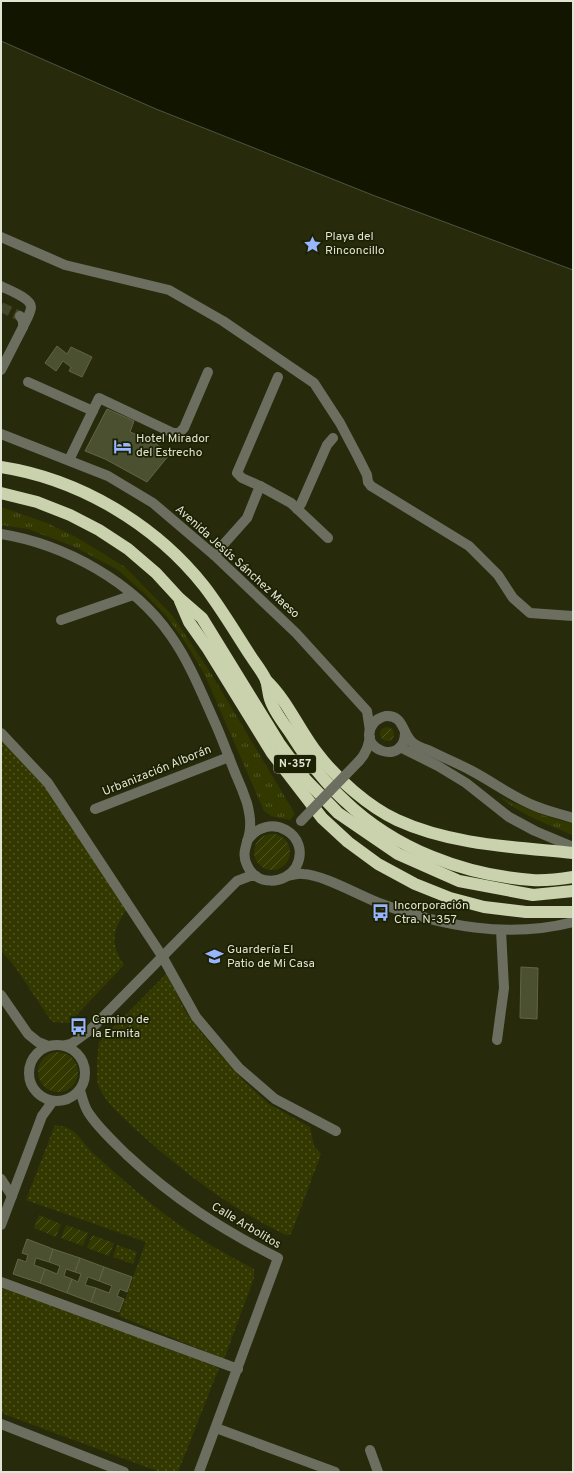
<svg xmlns="http://www.w3.org/2000/svg" width="574" height="1473" font-family="Overpass,sans-serif">
<style>
.grass{fill:url(#grass-tufts)}
.park{fill:url(#park-dots)}
.garden{fill:url(#garden-furrows)}
.water{fill:#121500;stroke:#50533f}
.building{fill:#4b5031;stroke:#606645}
.lines{fill:none;stroke-linecap:round;stroke-linejoin:round}
.minor-tunnel{stroke:#43472a;stroke-width:10;stroke-dasharray:10 5;stroke-linecap:butt}
.minor{stroke:#6c6f60;stroke-width:10}
.highway{stroke:#cad1ad;stroke-width:12}
.minor-bridge{stroke:#6c6f60;stroke-width:10}
.labels{text-anchor:middle;dominant-baseline:central;stroke-width:3.5;stroke-linejoin:round;paint-order:stroke}
.shield{fill:#1d2103;stroke:#a6aa94;stroke-width:1}
.shield-label{font-size:11px;font-weight:bold;fill:#e0e4d2}
.poi-label{font-size:12px;fill:#e0e4d2;stroke:#1d2103;text-anchor:start}
.street-label{font-size:12px;fill:#e0e4d2;stroke:#1d2103}
</style>
<defs>
<pattern id="grass-tufts" width="24" height="20" patternUnits="userSpaceOnUse"><rect width="24" height="20" fill="#323800"/><path d="M3 7l-1-3M5 7V3M7 7l1-3M15 17l-1-3M17 17v-4M19 17l1-3" fill="none" stroke="#4f5524"/></pattern>
<pattern id="park-dots" width="8" height="8" patternUnits="userSpaceOnUse"><rect width="8" height="8" fill="#323800"/><path d="M2 2h.1M6 6h.1" fill="none" stroke="#4f5524" stroke-width="1.8" stroke-linecap="round"/></pattern>
<pattern id="garden-furrows" width="10" height="10" patternUnits="userSpaceOnUse"><rect width="10" height="10" fill="#323800"/><path d="M-1 1l2-2M0 10L10 0M9 11l2-2" fill="none" stroke="#4f5524"/></pattern>
</defs>
<rect width="100%" height="100%" fill="#272b0c"/>
<g class="grass">
<path d="M1,507L47,523L76,537L125,567L172,615L212,675L295,814L290,820L271,816L264,811L204,673L185,642L167,617L145,594L118,570L75,547L28,529L1,525Z"/>
<path d="M500,797L542,815L573,824V835C547,824 521,815 500,797Z"/>
</g>
<g class="park">
<path d="M1,737L43,783L128,907C113,929 109,942 124,965L69,1023L53,1022L50,1019L13,964L1,951Z"/>
<path d="M167,973L184,1009L202,1034L243,1080L269,1104L310,1127L314,1146L321,1154L291,1234L286,1235C229,1208 176,1167 130,1124C119,1113 105,1102 99,1087C95,1080 98,1050 99,1042Z"/>
<path d="M55,1125C78,1127 79,1140 94,1154C119,1176 144,1199 171,1219C197,1238 225,1254 254,1269V1278L224,1359L119,1316L146,1242L26,1200Z"/>
<path d="M117,1245L137,1252L133,1264L113,1257Z"/>
<path d="M1,1284L219,1368L178,1472H160L1,1413Z"/>
</g>
<g class="garden">
<circle cx="387" cy="734" r="7"/>
<circle cx="272" cy="852" r="18"/>
<circle cx="58" cy="1072" r="20"/>
<path d="M39,1215L61,1224L56,1237L34,1228Z"/>
<path d="M66,1225L88,1233L83,1246L61,1238Z"/>
<path d="M92,1235L114,1243L109,1256L87,1248Z"/>
</g>
<path class="water" d="M1,1H573V270L375,196L156,109L1,41Z"/>
<g class="building">
<path d="M57,346L67,354L71,347L92,357L82,377L69,371L71,367L63,361L56,371L45,363Z"/>
<path d="M107,409L134,421L130,432L153,441L169,455L147,482L105,459L85,451Z"/>
<path d="M521,967L538,968L537,1019L520,1018Z"/>
<path d="M27,1239L53,1249L49,1262L36,1258L34,1265L45,1269L40,1283L13,1274L18,1259L26,1262L28,1255L22,1253Z"/>
<path d="M53,1249L80,1258L75,1272L66,1269L64,1276L72,1279L67,1293L40,1283L45,1269L57,1274L60,1266L49,1262Z"/>
<path d="M80,1258L104,1267L99,1281L88,1277L85,1285L96,1288L91,1302L67,1293L72,1279L78,1282L81,1274L75,1272Z"/>
<path d="M104,1267L132,1277L127,1292L120,1289L117,1296L124,1299L119,1312L91,1302L96,1288L109,1293L112,1286L99,1281Z"/>
</g>
<g class="lines">
<path class="minor-tunnel" d="M1,307L20,316"/>
<g class="minor">
<path d="M1,237L65,265L169,290L223,321L314,383L340,423L358,457L367,475L368,482L371,486L469,546L498,575L513,598L530,613L573,616"/>
<path d="M1,286C8,290 31,298 31,307C31,313 25,322 23,327"/>
<path d="M1,370L23,327V321L20,316"/>
<path d="M278,377L237,473L242,478L260,486L291,503L328,538"/>
<path d="M28,382L93,411"/>
<path d="M1,434L108,476L153,503L214,555L296,633L367,711L370,731"/>
<path d="M69,460L99,398L173,433H179L184,428L208,372"/>
<path d="M297,509L301,504L327,445L333,438"/>
<path d="M1,534C64,544 134,582 171,636C190,663 202,694 216,725C223,741 229,758 236,775C240,784 244,794 247,803C249,811 251,819 250,827C250,841 240,851 247,865C256,886 285,885 296,867C313,835 268,809 247,841"/>
<path d="M214,555L247,518L260,486"/>
<path d="M61,620L133,595"/>
<path d="M405,732C405,768 355,749 373,724C376,720 381,717 386,716C404,715 402,733 412,742C416,746 422,748 428,750C442,757 457,763 472,771C493,782 512,797 535,806C547,811 561,814 573,818"/>
<path d="M1,733L48,783L162,956L196,1017L239,1068L275,1099L336,1131"/>
<path d="M400,747L438,766L466,783L509,817L535,831L573,847"/>
<path d="M359,761C366,754 368,746 370,737"/>
<path d="M95,809L229,757"/>
<path d="M288,876C292,875 298,873 303,874C324,875 358,895 379,903C442,926 507,939 573,922"/>
<path d="M1,995L28,1034L38,1042L48,1046"/>
<path d="M497,1040L504,988L501,930"/>
<circle cx="57" cy="1073" r="28"/>
<path d="M66,1045L71,1044L89,1031L237,881L250,876H256"/>
<path d="M80,1090C82,1097 84,1106 88,1112C98,1128 114,1142 127,1155C174,1199 221,1229 278,1258L199,1472"/>
<path d="M1,1179L12,1196"/>
<path d="M1,1225L42,1116L53,1101"/>
<path d="M1,1282L238,1369"/>
<path d="M1,1424L124,1472"/>
<path d="M216,1428L335,1472"/>
<path d="M370,1450L378,1472"/>
</g>
<g class="highway">
<path d="M1,467C79,479 155,524 204,586C221,608 235,632 250,655C255,663 262,671 266,680C268,686 268,693 270,699C273,710 284,724 291,734C306,758 324,782 345,801C395,849 464,875 532,880C545,881 560,879 573,877"/>
<path d="M1,493L37,502L70,515L99,530L128,549L156,573L179,598L202,618L279,743L306,780L338,813L398,854L459,881L533,895L573,891"/>
<path d="M180,601L189,622L208,649L272,753L322,818L348,842L378,864L415,884L450,898L484,907L526,912H573"/>
<path d="M266,680C288,701 299,730 318,754C337,779 369,807 397,820C451,845 515,847 573,853"/>
</g>
<path class="minor-bridge" d="M301,821L359,761"/>
</g>
<defs>
<symbol id="sight-bare" viewBox="-9 -9 18 18"><path d="M0-6L1.8-2.2L6-1.7L2.9 1.2L3.7 5.4L0 3.3L-3.7 5.4L-2.9 1.2L-6-1.7L-1.8-2.2Z" fill="#97b6fd" stroke="#1d2103" stroke-width="2.5" paint-order="stroke"/></symbol>
<symbol id="hotel-bare" viewBox="-9 -9 18 18"><path d="M-6-4.5h1.5V1H6V5H4.5V3h-9V5H-6ZM-4 0a1.8 1.8 0 1 1 3.6 0ZM.5 0V-2.5h3Q6-2.5 6 0Z" fill="#97b6fd" stroke="#1d2103" stroke-width="2.5" paint-order="stroke"/></symbol>
<symbol id="bus-bare" viewBox="-9 -9 18 18"><path d="M-5-6H5V4H4V6H2V4H-2V6H-4V4H-5ZM-3.5-4V0h7V-4ZM-3.5 1.2v1.5H-2V1.2ZM2 1.2v1.5H3.5V1.2Z" fill="#97b6fd" stroke="#1d2103" stroke-width="2.5" paint-order="stroke"/></symbol>
<symbol id="school-bare" viewBox="-9 -9 18 18"><path d="M0-5L7-2L0 1L-7-2ZM-4 1L0 2.5L4 1V4Q0 6-4 4Z" fill="#97b6fd" stroke="#1d2103" stroke-width="2.5" paint-order="stroke"/></symbol>
</defs>
<g fill-rule="evenodd">
<use href="#sight-bare" x="300" y="232" width="25" height="25"/>
<use href="#hotel-bare" x="110" y="434" width="25" height="25"/>
<use href="#bus-bare" x="368" y="900" width="25" height="25"/>
<use href="#school-bare" x="202" y="944" width="25" height="25"/>
<use href="#bus-bare" x="66" y="1014" width="25" height="25"/>
</g>
<g class="labels">
<rect class="shield" x="274" y="755" width="42" height="18" rx="3"/>
<g class="shield-label">
<text x="295" y="764">N-357</text>
</g>
<g class="poi-label">
<text x="325" y="237">Playa del<tspan x="325" dy="14">Rinconcillo</tspan></text>
<text x="136" y="439">Hotel Mirador<tspan x="136" dy="14">del Estrecho</tspan></text>
<text x="394" y="906">Incorporación<tspan x="394" dy="14">Ctra. N-357</tspan></text>
<text x="227" y="950">Guardería El<tspan x="227" dy="14">Patio de Mi Casa</tspan></text>
<text x="92" y="1020">Camino de<tspan x="92" dy="14">la Ermita</tspan></text>
</g>
<g class="street-label">
<text transform="translate(237 562) rotate(42)">Avenida Jesús Sánchez Maeso</text>
<text transform="translate(157 771) rotate(-22)">Urbanización Alborán</text>
<text transform="translate(246 1226) rotate(31)">Calle Arbolitos</text>
</g>
</g>
<rect width="574" height="1473" fill="none" stroke="#e0e4d2" stroke-width="4"/>
</svg>
